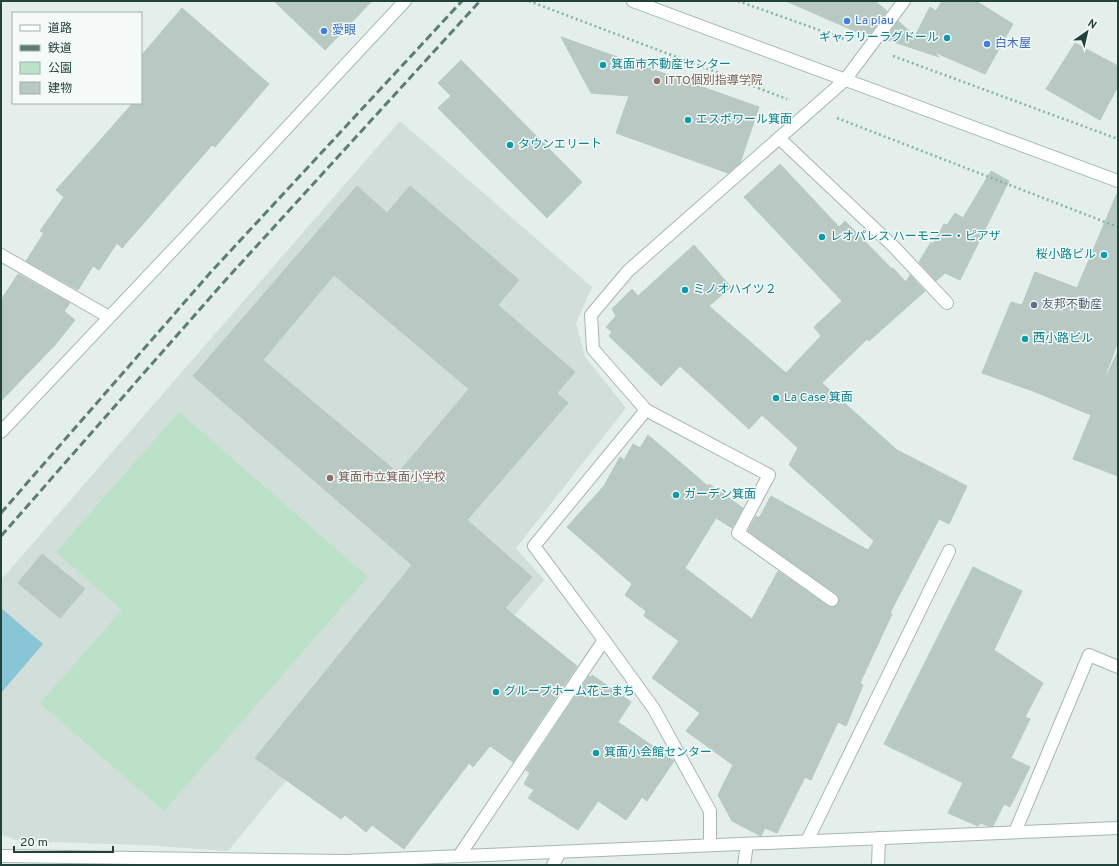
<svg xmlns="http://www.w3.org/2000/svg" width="1119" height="866" font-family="Overpass,'Noto Sans JP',sans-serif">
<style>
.built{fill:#d1ded9}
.green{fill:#bbe1c8}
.water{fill:#88c6d7}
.building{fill:#b8c9c3;stroke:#b5c9c2;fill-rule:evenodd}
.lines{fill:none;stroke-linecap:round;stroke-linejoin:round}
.street-casing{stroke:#a6b7b2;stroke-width:14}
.secondary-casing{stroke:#a1bbb3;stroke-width:14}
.path{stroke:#82b4a8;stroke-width:2.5;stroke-dasharray:2 3;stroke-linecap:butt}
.street{stroke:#fff;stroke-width:12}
.secondary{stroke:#fff;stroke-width:12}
.rail{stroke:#5c7d76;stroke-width:3;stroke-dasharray:8 4;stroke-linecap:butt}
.shop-dot{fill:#3f7fe0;stroke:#f5faf8;stroke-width:1.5}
.culture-dot{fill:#0f9aa8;stroke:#f5faf8;stroke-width:1.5}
.education-dot{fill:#8d6e63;stroke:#f5faf8;stroke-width:1.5}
.service-dot{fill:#5c6f8a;stroke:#f5faf8;stroke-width:1.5}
.labels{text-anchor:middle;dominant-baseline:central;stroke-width:3;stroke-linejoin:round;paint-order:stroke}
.shop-label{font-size:12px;fill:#366cbe;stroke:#f5faf8;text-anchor:start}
.culture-label{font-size:12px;fill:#0d838f;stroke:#f5faf8;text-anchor:start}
.education-label{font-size:12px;fill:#785e54;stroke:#f5faf8;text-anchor:start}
.service-label{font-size:12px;fill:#4e5e75;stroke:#f5faf8;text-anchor:start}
</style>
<rect width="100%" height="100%" fill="#e4eeea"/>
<path class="built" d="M400,121L592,287L576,323L585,357L626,408L516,548L544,580L378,777L325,733L228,851L143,845L20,841L1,835V580Z"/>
<path class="green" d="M179,412L368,577L164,811L40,703L122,610L56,552Z"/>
<path class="water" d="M1,608L43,644L1,693Z"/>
<g class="building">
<path d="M274,1H372L325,50Z"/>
<path d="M786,1H875L887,11L870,34L859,30L857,32Z"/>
<path d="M942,1H976L1013,24L985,74L934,52L939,57L885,39L898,21L915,36L930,7L936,11Z"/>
<path d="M182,8L269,84L215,147L212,145L122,248L117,243L99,270L93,266L78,290L26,261L44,233L40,231L64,197L56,190L133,103H141V56Z"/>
<path d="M561,37L759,107L740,163L728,173L616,133L629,96L591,93Z"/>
<path d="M1075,43L1118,66V86L1100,120L1046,89Z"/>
<path d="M461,60L582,182L547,218L438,108L451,96L438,83Z"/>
<path d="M780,164L839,227L845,221L892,269L893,268L906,282L910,275L925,291L869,341L867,339L822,383L897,450L967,486L949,524L939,519L890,613L892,614L860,683L863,685L846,726L838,722L811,780L805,777L777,833L765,828L761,836L732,821L718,795L733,765L686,731L700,713L652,678L679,641L644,616L646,611L625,595L632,584L567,527L604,486L620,457L624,460L633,444L640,448L648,435L708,486L709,484L743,508L732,528L716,518L685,568L752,619L778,571L828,606L835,607L838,604L839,597L836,594L748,531L756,516L759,518L771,496L868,550L874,541L789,465L798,448L762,415L749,429L680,366L661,386L609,336L612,332L606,327L616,316L612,309L632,289L638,296L694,245L731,287L709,306L786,373L821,336L814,327L842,301L744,197Z"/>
<path d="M991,171L1009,181L960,280L945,273L936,281L919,262L931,242L933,244L944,224L947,225L955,213L963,218Z"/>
<path d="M357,186L387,213L410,186L519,280L498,305L575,372L557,393L568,403L467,520L532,577L505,608L577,666L513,762L490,746L473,767L469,763L404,849L372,825L366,832L345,815L341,819L255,758L412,565L193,376ZM334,275L469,389L398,473L263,360Z"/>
<path d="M1118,191V342L1105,376L1106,377L1118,351V476L1073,459L1091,415L1033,391L982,373L1011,302L1022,305L1035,272L1077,288Z"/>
<path d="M18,274L70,303L64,311L75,320L55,345L1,401V300Z"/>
<path d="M42,554L85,589L60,618L18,583Z"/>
<path d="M973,567L1022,591L994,650L1043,683L1025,717L1030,719L1011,758L1030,767L1010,807L1004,804L993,826H988L981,823L978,826L948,813L963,783L884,744Z"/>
<path d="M592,675L631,702L618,722L674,761L647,801L642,797L626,820L598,801L578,830L528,798L534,790L524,784L530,773L526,770L589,676L591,677Z"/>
</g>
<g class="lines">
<defs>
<g id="street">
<path d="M779,138L893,246L947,303"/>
<path d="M1,255L109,317"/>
<path d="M646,410L769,475L738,533L832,600"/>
<path d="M1015,832L1089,655L1118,667"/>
<path d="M807,841L949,551"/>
<path d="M710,845V811L654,709L604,640L534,546L646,410L593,349L591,315L628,271L845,80L904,1"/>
<path d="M1,856L345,861L1118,828"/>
<path d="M459,856L604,640"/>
<path d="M553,865L560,852"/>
<path d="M744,865L747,844"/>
<path d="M878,865L879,838"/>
</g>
<g id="secondary">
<path d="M633,1L1118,181"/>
<path d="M1,432L186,236L405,1"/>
</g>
</defs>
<use href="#street" class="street-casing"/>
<use href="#secondary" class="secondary-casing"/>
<g class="path">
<path d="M529,1L787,99"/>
<path d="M738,1L847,40"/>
<path d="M893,56L1118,139"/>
<path d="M837,118L1118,227"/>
</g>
<use href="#street" class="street"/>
<use href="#secondary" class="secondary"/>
<g class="rail">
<path d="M1,513L210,273L462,1"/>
<path d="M1,536L222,284L480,1"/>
</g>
</g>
<g class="shop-dot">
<circle cx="847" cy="21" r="4"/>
<circle cx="324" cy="31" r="4"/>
<circle cx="987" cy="44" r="4"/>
</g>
<g class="culture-dot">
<circle cx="947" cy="38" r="4"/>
<circle cx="603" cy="65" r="4"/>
<circle cx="688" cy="120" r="4"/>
<circle cx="510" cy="145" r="4"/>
<circle cx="822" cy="237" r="4"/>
<circle cx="1104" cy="255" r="4"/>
<circle cx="685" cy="290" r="4"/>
<circle cx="1025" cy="339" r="4"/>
<circle cx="776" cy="398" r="4"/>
<circle cx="676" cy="495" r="4"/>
<circle cx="496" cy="692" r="4"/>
<circle cx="596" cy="753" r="4"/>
</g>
<g class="education-dot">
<circle cx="657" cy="81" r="4"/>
<circle cx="330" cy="478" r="4"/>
</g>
<circle class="service-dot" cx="1034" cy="305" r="4"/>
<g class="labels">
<g class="shop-label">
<text x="855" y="21">La plau</text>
<text x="332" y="31">愛眼</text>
<text x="995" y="44">白木屋</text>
</g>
<g class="culture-label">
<text x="939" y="38" text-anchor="end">ギャラリーラグドール</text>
<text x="611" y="65">箕面市不動産センター</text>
<text x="696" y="120">エスポワール箕面</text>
<text x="518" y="145">タウンエリート</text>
<text x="830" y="237">レオパレス ハーモニー・ピアザ</text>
<text x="1096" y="255" text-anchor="end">桜小路ビル</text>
<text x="693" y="290">ミノオハイツ２</text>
<text x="1033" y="339">西小路ビル</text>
<text x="784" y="398">La Case 箕面</text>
<text x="684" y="495">ガーデン箕面</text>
<text x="504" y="692">グループホーム花こまち</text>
<text x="604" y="753">箕面小会館センター</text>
</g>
<g class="education-label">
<text x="665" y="81">ITTO個別指導学院</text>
<text x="338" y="478">箕面市立箕面小学校</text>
</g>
<g class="service-label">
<text x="1042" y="305">友邦不動産</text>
</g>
</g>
<rect width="1119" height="866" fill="none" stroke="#21413b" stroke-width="4"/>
<rect x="12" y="12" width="130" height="92" fill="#f5faf8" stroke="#a0b0ac"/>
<rect x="20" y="25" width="20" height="6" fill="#ffffff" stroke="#a0b0ac"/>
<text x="48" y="32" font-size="12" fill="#21413b">道路</text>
<rect x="20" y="45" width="20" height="6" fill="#5c7d76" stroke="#a0b0ac"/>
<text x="48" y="52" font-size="12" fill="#21413b">鉄道</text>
<rect x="20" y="62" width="20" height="12" fill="#bbe1c8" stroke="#a0b0ac"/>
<text x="48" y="72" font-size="12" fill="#21413b">公園</text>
<rect x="20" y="82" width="20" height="12" fill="#b8c9c3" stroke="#a0b0ac"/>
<text x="48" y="92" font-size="12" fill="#21413b">建物</text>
<g transform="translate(1087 32) rotate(34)" stroke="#f5faf8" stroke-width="3" paint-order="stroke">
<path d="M0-3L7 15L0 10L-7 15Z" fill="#21413b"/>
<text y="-6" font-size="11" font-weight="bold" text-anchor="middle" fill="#21413b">N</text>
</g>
<path d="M14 846v6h99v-6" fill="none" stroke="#21413b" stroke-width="2"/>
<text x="20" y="846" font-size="12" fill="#21413b" stroke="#f5faf8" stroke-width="3" paint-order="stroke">20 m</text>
</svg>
